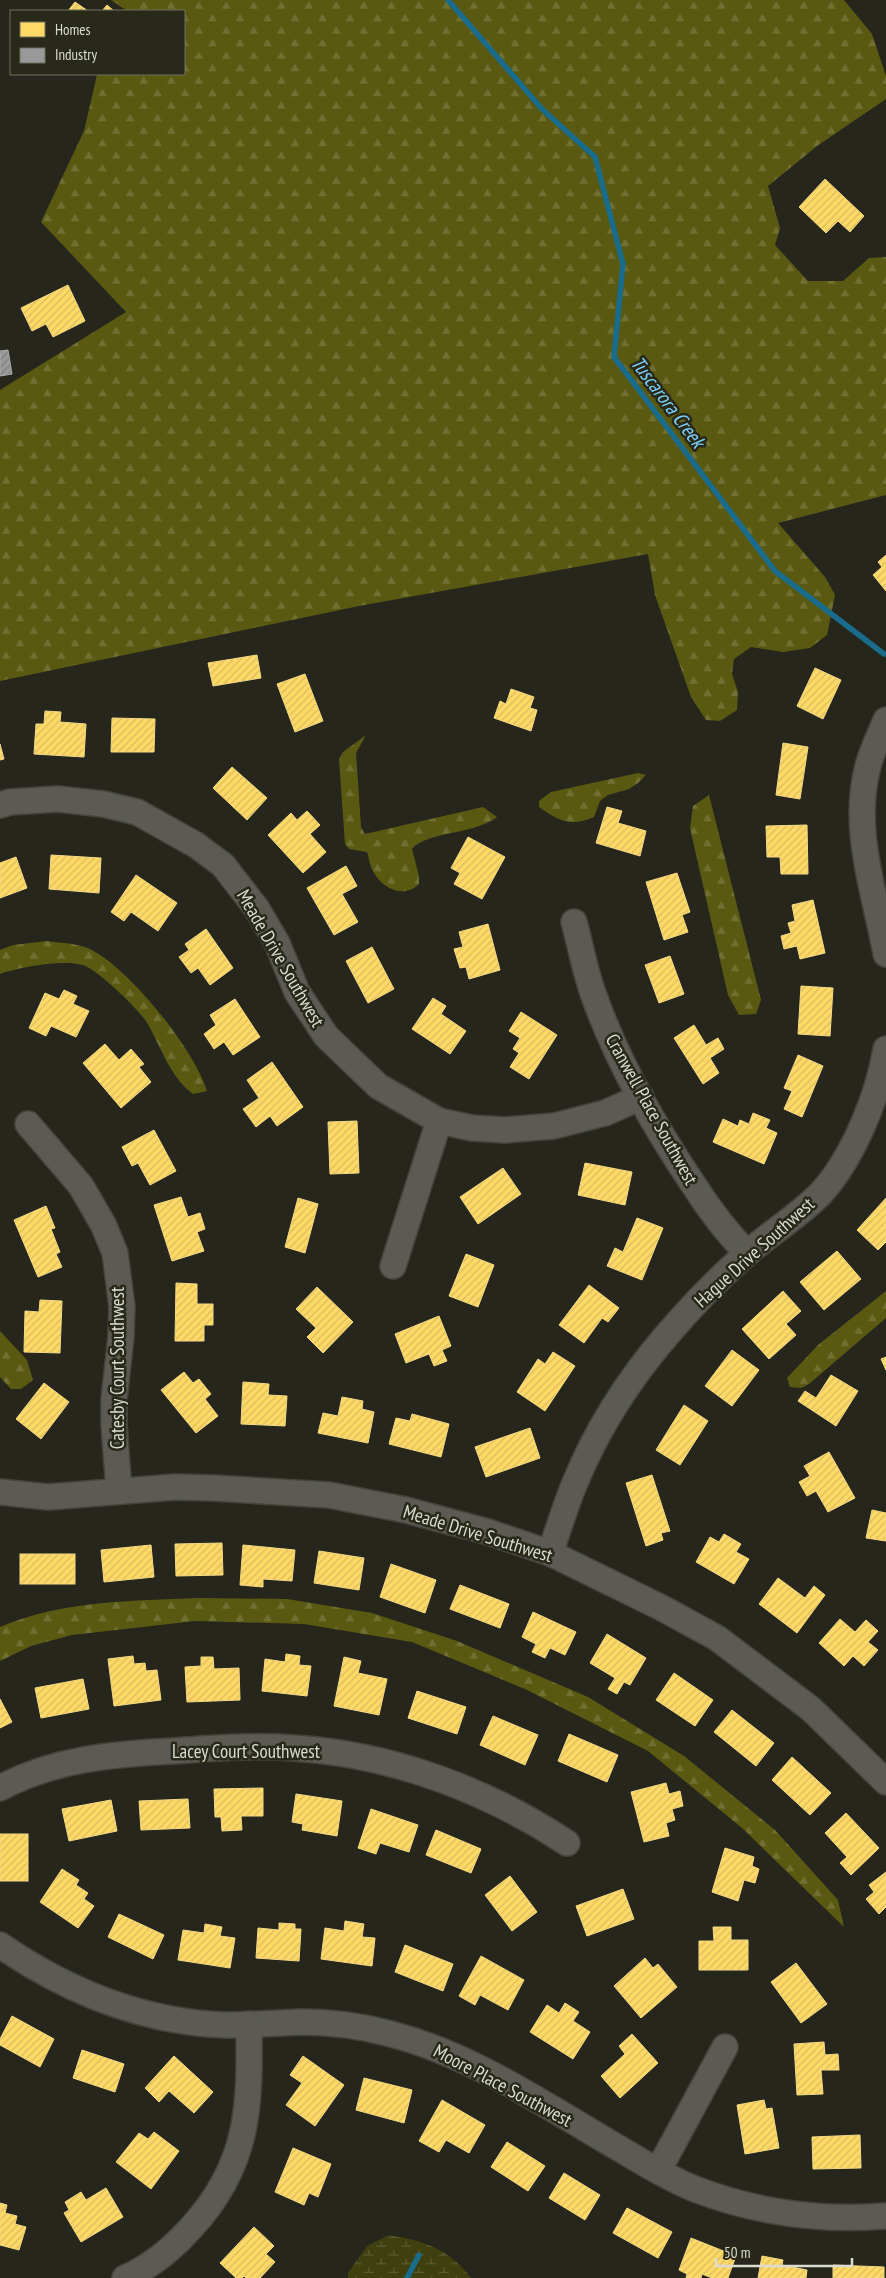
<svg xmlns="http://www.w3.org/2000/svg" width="886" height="2278" font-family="'PT Sans Narrow',sans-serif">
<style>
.forest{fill:url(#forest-firs)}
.wetland{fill:url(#wetland-marsh)}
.homes{fill:url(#homes-hatch);stroke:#f4da86}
.industry{fill:url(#industry-hatch);stroke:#adadaa}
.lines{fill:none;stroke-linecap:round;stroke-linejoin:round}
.stream{stroke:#196c8c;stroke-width:5.5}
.minor-casing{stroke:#43433c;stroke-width:28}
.minor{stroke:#5b5b54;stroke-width:25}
.labels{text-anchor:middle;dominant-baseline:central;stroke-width:5;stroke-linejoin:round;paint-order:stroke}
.street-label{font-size:19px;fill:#dbdcd1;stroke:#292919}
.water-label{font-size:20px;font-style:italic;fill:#7cd2fc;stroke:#292919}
</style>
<defs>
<pattern id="forest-firs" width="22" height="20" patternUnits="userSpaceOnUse" patternTransform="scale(1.25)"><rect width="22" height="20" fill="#5a5911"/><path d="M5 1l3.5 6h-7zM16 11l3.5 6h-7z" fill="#717033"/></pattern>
<pattern id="wetland-marsh" width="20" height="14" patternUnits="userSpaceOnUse" patternTransform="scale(1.25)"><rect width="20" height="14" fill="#40400f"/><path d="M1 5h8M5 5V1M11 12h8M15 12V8" fill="none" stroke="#5b5b31"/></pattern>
<pattern id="homes-hatch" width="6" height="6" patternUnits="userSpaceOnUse" patternTransform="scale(1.25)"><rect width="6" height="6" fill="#ffd966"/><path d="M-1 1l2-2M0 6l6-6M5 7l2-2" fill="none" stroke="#d9bb5e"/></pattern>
<pattern id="industry-hatch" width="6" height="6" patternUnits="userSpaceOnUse" patternTransform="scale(1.25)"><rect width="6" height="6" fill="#999"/><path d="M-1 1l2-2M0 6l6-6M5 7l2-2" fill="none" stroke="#7f7f7e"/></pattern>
</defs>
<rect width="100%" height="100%" fill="#26261c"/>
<g class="forest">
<path d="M111,0H844L872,34L886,76V99L817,146L768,186L780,228L775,245L808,281H843L869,258L886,257V495L778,523L825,577L835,595L827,635L810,648L783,652L751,647L734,659L732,674L738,692L737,710L720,721L706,720L691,697L655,595L648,554L359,606L0,681V390L126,312L41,222L84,131L97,75L184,74V11H127Z"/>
<path d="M366,735L356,753L361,827L365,834L483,807L497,817C474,835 427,831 412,849L419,876V884C404,899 382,889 373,871C370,866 369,858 367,852L349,849L345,844L339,759L343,752Z"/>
<path d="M638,773L646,775L638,783L629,789L608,795L600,801L594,817C571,827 559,821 539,807V801L551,792Z"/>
<path d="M709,795L761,1000L756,1014L739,1015L728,995L690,828L693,806Z"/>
<path d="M47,941C59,943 73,943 85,947C125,962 195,1050 207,1091L193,1094C169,1076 161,1046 146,1021C137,1008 98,970 83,965C64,959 18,967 0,974V950L13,945Z"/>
<path d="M886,1291V1318L809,1384L801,1388L790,1387L787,1378L818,1345Z"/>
<path d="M0,1331L27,1360L33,1380L21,1389H11L0,1377Z"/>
<path d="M200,1598L287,1599L372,1613L457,1641L588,1697L684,1756L775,1830L838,1900L844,1927L742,1828L648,1751L525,1689L412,1642L304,1624L195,1621L72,1635L31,1646L0,1661V1627C63,1600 133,1601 200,1598Z"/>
</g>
<path class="wetland" d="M389,2235C424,2241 448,2248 471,2278H348V2273L367,2246Z"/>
<g class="homes">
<path d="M75,2L88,11H68Z"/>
<path d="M107,5L114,11H102Z"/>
<path d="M825,179L864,216L850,232L838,221L826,233L799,207Z"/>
<path d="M68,285L85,321L53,337L46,324L32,331L21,308Z"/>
<path d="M886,555V591L873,575L882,567L878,562Z"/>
<path d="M257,655L261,678L213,686L208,663Z"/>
<path d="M815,668L841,680L823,719L797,706Z"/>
<path d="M305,674L323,721L295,732L277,684Z"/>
<path d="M511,689L534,697L530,708L537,710L531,731L494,718L500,701L506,704Z"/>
<path d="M45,711L61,712L60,722L86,724L84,757L34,754L36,724H44Z"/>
<path d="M112,718L155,719L154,752H111Z"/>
<path d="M783,743L808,747L800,799L776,795Z"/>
<path d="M0,744L4,759L0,760Z"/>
<path d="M232,767L267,798L247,820L213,788Z"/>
<path d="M607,807L622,811L618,823L646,831L640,856L596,843Z"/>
<path d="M307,811L320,825L310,834L326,852L303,873L268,835L291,813L297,820Z"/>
<path d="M807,825L808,874H781L780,857H767L766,826Z"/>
<path d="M468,837L505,857L482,899L454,884L460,873L451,868Z"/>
<path d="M51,855L101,858L99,893L49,889Z"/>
<path d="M16,857L27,888L0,898V863Z"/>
<path d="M346,866L357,886L342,894L358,922L334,935L307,888Z"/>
<path d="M677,873L690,912L682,915L688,932L664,940L646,882Z"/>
<path d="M136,875L177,903L158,931L131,912L124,921L111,912Z"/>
<path d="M813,900L825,953L800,959L797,946L784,949L781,936L791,933L788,923L795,921L792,905Z"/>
<path d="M488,924L500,970L469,979L466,967L460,968L454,949L463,947L459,932Z"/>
<path d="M206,929L233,968L210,985L198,968L191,973L179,957L189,950L185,944Z"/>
<path d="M372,947L394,989L368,1003L346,961Z"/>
<path d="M670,956L684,994L659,1003L645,965Z"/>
<path d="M801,986L833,988L830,1036L798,1034Z"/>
<path d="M64,990L77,996L73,1004L89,1011L76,1037L51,1026L46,1036L29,1028L45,993L59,999Z"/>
<path d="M433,998L446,1006L441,1014L466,1031L450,1054L412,1029Z"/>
<path d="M235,999L260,1037L233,1055L224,1042L214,1049L204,1034L216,1025L210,1015Z"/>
<path d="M521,1012L557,1035L529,1079L510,1067L519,1053L513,1049L520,1038L509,1031Z"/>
<path d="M694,1025L706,1045L718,1038L724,1049L710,1058L719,1073L703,1084L674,1038Z"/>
<path d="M105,1044L119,1060L131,1049L144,1064L139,1067L151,1082L121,1108L83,1063Z"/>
<path d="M798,1055L823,1066L802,1117L784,1109L792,1091L784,1088Z"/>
<path d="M272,1062L303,1107L277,1126L270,1116L256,1127L243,1109L259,1098L247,1080Z"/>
<path d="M753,1113L770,1120L766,1128L777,1133L764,1164L713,1142L723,1119L738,1126L740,1120L749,1124Z"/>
<path d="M357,1121L359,1173L330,1174L328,1122Z"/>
<path d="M154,1130L176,1171L150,1185L138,1163L132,1166L122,1147Z"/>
<path d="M585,1163L632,1172L625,1205L578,1195Z"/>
<path d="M503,1168L521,1194L478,1224L460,1197Z"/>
<path d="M181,1197L188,1217L200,1213L205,1229L197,1232L204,1251L172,1261L154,1205Z"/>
<path d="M298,1198L318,1204L305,1253L285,1247Z"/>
<path d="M886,1198V1242L878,1250L857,1230Z"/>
<path d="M46,1206L55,1228L51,1229L60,1252L56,1254L62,1267L38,1277L14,1220Z"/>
<path d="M637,1218L663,1228L642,1280L607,1266L615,1248L623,1252Z"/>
<path d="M837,1251L861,1279L824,1310L800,1282Z"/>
<path d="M466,1254L494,1265L478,1307L449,1296Z"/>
<path d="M176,1283L197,1284V1304H213V1325H204V1341H175Z"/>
<path d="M589,1285L619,1308L608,1322L602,1318L584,1343L559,1325Z"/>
<path d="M317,1287L353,1322L323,1353L307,1337L316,1328L296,1309Z"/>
<path d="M783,1291L801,1311L786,1324L796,1335L769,1359L742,1329Z"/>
<path d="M40,1300L62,1301L60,1353L24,1352L25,1311L39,1312Z"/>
<path d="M439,1316L451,1346L442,1350L447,1361L434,1366L429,1354L406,1363L395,1334Z"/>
<path d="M732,1350L759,1370L732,1406L705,1386Z"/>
<path d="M553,1352L575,1366L545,1411L517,1392L538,1359L545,1364Z"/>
<path d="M886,1357V1370L881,1359Z"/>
<path d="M184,1372L193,1383L199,1379L211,1394L205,1399L218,1416L196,1433L161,1390Z"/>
<path d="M831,1375L858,1391L836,1426L798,1401L805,1391L816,1398Z"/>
<path d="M243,1382L269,1384L268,1395L287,1396L285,1426L241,1424Z"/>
<path d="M44,1383L69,1402L41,1439L16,1419Z"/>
<path d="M342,1397L363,1401L362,1409L374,1412L368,1443L318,1433L323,1413L338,1416Z"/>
<path d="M684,1405L708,1421L680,1465L656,1450Z"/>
<path d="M412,1414L449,1424L441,1457L389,1444L396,1418L410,1421Z"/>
<path d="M530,1428L540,1458L486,1477L475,1447Z"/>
<path d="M829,1452L855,1498L828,1512L816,1491L807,1496L799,1482L810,1476L804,1466Z"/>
<path d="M652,1475L670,1531L661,1533L663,1540L646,1546L626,1483Z"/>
<path d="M872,1510L886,1513V1541L866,1538Z"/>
<path d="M724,1534L741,1544L736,1552L749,1559L734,1584L696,1562L710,1537L719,1542Z"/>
<path d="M222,1543L223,1575L176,1576L175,1544Z"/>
<path d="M151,1545L154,1577L104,1582L101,1550Z"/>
<path d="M243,1545L295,1550L292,1581L263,1579V1587L240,1585Z"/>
<path d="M319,1551L364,1558L359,1590L314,1583Z"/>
<rect x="20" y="1554" width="55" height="30"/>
<path d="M391,1564L436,1580L425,1613L380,1597Z"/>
<path d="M778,1578L805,1598L814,1586L825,1595L797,1633L759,1604Z"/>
<path d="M460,1585L509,1604L500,1628L450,1609Z"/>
<path d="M533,1612L576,1632L565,1655L550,1648L545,1658L532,1652L536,1644L522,1637Z"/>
<path d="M840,1619L855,1632L866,1620L878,1631L868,1642L878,1650L864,1666L853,1656L844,1666L819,1643Z"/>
<path d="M607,1634L646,1658L630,1685L624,1682L617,1694L608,1689L615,1678L590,1663Z"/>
<path d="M286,1654L300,1656L299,1665L311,1666L307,1696L262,1691L265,1659L285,1662Z"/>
<path d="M133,1656L134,1664L145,1663L146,1671L157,1670L161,1700L114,1706L108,1659Z"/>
<path d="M201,1657H213L214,1669L239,1668L240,1700L187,1702L185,1667L201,1666Z"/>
<path d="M344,1657L361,1661L358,1673L387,1679L379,1715L334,1706Z"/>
<path d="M674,1673L713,1700L695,1726L656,1700Z"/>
<path d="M83,1679L89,1709L41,1718L35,1688Z"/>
<path d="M417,1691L466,1707L457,1734L408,1718Z"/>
<path d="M0,1699L12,1722L0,1728Z"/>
<path d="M732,1710L774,1743L756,1766L714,1732Z"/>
<path d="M493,1716L538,1735L525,1765L480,1745Z"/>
<path d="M569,1734L618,1755L607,1782L558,1761Z"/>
<path d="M792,1757L831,1793L810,1815L772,1780Z"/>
<path d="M666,1783L669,1794L680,1791L683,1806L672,1809L675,1820L666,1823L669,1836L644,1842L631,1792Z"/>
<path d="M263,1788V1816H241L242,1830L222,1831L221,1817H215L214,1789Z"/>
<path d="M296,1794L342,1801L337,1836L302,1830L303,1824L292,1822Z"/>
<path d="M188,1799L190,1828L141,1830L139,1801Z"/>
<path d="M111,1800L117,1831L69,1841L62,1809Z"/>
<path d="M371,1809L418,1825L409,1852L380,1843L376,1854L358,1848Z"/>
<path d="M846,1813L879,1848L851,1875L840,1863L847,1857L825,1833Z"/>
<path d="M436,1830L481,1849L471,1873L426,1855Z"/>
<rect x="0" y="1834" width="28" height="47"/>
<path d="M725,1848L754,1857L752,1866L759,1869L755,1883L744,1880L738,1901L712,1892Z"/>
<path d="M62,1869L79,1880L76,1885L88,1893L84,1899L94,1906L78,1928L40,1902Z"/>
<path d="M886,1872V1907L879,1914L866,1899L874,1892L869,1885Z"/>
<path d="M510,1876L537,1912L512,1931L485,1895Z"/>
<path d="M623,1889L634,1919L587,1936L576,1906Z"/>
<path d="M119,1914L164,1935L153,1959L108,1937Z"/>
<path d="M345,1921L364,1924L362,1937L375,1938L372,1966L321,1959L325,1928L344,1931Z"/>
<path d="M279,1923L295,1924V1929H301L299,1961L256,1958L258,1928L279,1930Z"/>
<path d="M205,1924L222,1927L220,1936L235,1938L230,1968L178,1960L183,1930L204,1933Z"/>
<path d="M713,1927H731V1940H748V1970H699V1941H714Z"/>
<path d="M405,1945L453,1964L443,1991L395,1972Z"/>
<path d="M481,1956L524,1980L508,2010L480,1995L475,2005L459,1996Z"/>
<path d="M645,1958L653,1968L658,1964L677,1987L641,2018L614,1986Z"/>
<path d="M796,1963L827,2004L801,2023L771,1982Z"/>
<path d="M565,2003L579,2012L573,2021L590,2032L573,2059L530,2032L547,2005L559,2013Z"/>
<path d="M12,2016L54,2039L40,2067L0,2045V2039Z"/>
<path d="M632,2034L658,2063L620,2098L601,2076L625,2054L619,2046Z"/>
<path d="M824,2042L825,2055L838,2054L839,2070H821L823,2094L797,2095L794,2044Z"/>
<path d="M82,2050L124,2064L115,2092L73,2078Z"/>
<path d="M174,2056L213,2092L194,2113L169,2091L159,2102L145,2088Z"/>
<path d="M303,2056L344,2085L315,2126L286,2105L302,2083L290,2075Z"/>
<path d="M364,2078L412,2090L404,2123L356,2110Z"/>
<path d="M442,2100L485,2125L469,2153L446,2140L439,2152L419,2141Z"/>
<path d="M764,2100L766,2109L772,2108L779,2148L745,2154L737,2105Z"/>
<path d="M154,2132L179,2151L151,2189L116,2162L139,2133L148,2139Z"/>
<path d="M860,2135L861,2168L813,2169L812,2137Z"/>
<path d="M507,2142L545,2166L528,2191L491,2167Z"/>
<path d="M293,2148L331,2164L318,2197L309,2193L304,2205L275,2192Z"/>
<path d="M564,2173L600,2195L585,2220L549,2198Z"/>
<path d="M106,2188L123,2217L81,2242L64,2213L69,2210L65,2202L81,2192L86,2200Z"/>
<path d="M0,2203L7,2205L5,2213L17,2216L15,2224L26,2227L19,2250L0,2245Z"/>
<path d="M627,2208L672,2232L658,2258L613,2233Z"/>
<path d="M254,2227L274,2246L266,2254L275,2262L260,2278H246L244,2276L242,2278H236L220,2263Z"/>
<path d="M691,2238L736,2256L728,2278H712L702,2274L701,2278H686L687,2274L679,2270Z"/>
<path d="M762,2256L783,2260L782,2265L807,2270L806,2278H758Z"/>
<path d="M833,2265L884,2267V2278H833Z"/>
</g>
<path class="industry" d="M8,350L12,374L0,376V351Z"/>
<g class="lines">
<g class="stream">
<path d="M448,0L542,109L595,157L623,264L614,357L775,571L884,654"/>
<path d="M407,2278L419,2255"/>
</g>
<defs>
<g id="minor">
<path d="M886,720C880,735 872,750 868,766C851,829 875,893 886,954"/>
<path d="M0,805L10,802L58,799L103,804L137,812L196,845L223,865L257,909L277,943L297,992L326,1036L378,1086L439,1121L472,1128L505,1130L554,1126L605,1113L641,1097"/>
<path d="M574,922C581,947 585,972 594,996C618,1063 654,1126 693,1184C709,1209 727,1233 747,1253"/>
<path d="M28,1124L81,1186L104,1226L115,1253L122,1307L121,1337L114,1399V1425L119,1491"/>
<path d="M393,1266L439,1121"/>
<path d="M0,1492L48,1497L175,1487L213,1488L329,1495L406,1510L485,1531L550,1553L662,1608L717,1638L811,1709L886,1782"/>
<path d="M550,1553C558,1531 565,1507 574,1485C596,1431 629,1379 667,1335C696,1301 726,1270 761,1242C781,1226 804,1211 822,1192C854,1156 878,1096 886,1049"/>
<path d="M0,1788C54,1759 113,1754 173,1751C213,1748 254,1745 294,1748C391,1754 487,1790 567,1843"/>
<path d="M0,1945C67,1991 142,2022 225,2025C251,2025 276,2023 301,2022C331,2022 362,2026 391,2034C472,2055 543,2104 615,2146C641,2161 667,2178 695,2189C757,2213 820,2221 886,2216"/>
<path d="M658,2171L725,2047"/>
<path d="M125,2278C150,2267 173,2248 191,2228C250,2164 250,2106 249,2024"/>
</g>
</defs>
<use href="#minor" class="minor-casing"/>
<use href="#minor" class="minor"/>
</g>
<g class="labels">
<g class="street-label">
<text transform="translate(281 958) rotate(60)">Meade Drive Southwest</text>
<text transform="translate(652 1109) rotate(61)">Cranwell Place Southwest</text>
<text transform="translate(754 1252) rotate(-42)">Hague Drive Southwest</text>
<text transform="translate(117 1368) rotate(-90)">Catesby Court Southwest</text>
<text transform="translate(478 1533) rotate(17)">Meade Drive Southwest</text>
<text x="246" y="1751">Lacey Court Southwest</text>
<text transform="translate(503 2085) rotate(28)">Moore Place Southwest</text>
</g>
<g class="water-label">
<text transform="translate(668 402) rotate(53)">Tuscarora Creek</text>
</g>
</g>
<rect x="10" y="10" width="175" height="65" fill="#292919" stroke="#707163"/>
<rect x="20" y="22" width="25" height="15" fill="#ffd966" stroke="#707163"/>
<text x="55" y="35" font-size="15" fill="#dbdcd1">Homes</text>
<rect x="20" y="48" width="25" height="15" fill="#999999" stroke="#707163"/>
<text x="55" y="60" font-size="15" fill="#dbdcd1">Industry</text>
<path d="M716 2258v8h136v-8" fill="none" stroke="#dbdcd1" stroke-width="2.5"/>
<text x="724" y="2258" font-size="15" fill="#dbdcd1" stroke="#292919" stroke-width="4" paint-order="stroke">50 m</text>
</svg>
